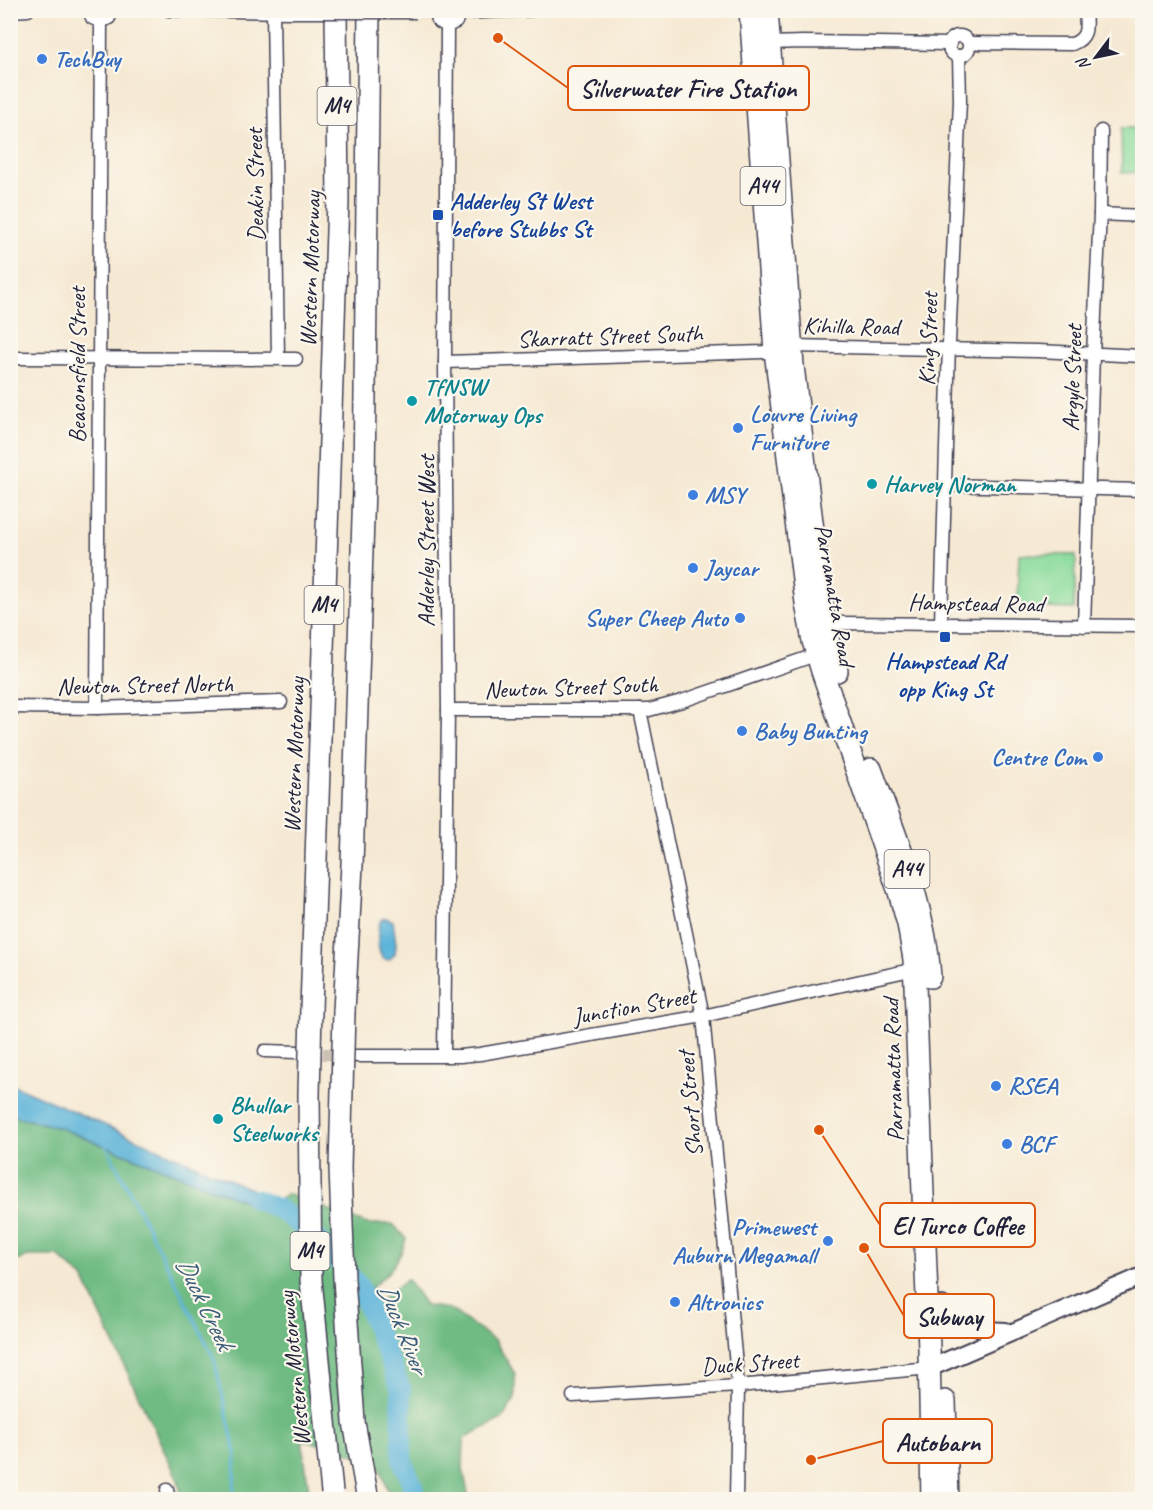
<svg xmlns="http://www.w3.org/2000/svg" width="1153" height="1510" font-family="Caveat,sans-serif">
<style>
.green{fill:#8adb9b;stroke:#567e6b;stroke-width:1.5}
.forest{fill:#6fbb83;stroke:#486e5f;stroke-width:1.5}
.water{fill:#5cb4d9;stroke:#3f6b8a;stroke-width:1.5}
.lines{fill:none;stroke-linecap:round;stroke-linejoin:round}
.stream{stroke:#5cb4d9;stroke-width:3}
.river{stroke:#5cb4d9;stroke-width:20}
.street-tunnel{stroke:#ccc1b5;stroke-width:12;stroke-dasharray:12 6;stroke-linecap:butt}
.street-casing{stroke:#424052;stroke-width:15}
.secondary-casing{stroke:#424052;stroke-width:20}
.highway-casing{stroke:#424052;stroke-width:24}
.street{stroke:#fff;stroke-width:12}
.secondary{stroke:#fff;stroke-width:16}
.highway{stroke:#fff;stroke-width:21}
.street-bridge-casing{stroke:#424052;stroke-width:15;stroke-linecap:butt}
.highway-bridge-casing{stroke:#424052;stroke-width:24;stroke-linecap:butt}
.street-bridge{stroke:#fff;stroke-width:12}
.highway-bridge{stroke:#fff;stroke-width:21}
.shop-dot{fill:#3f7fe0;stroke:#fbf7ec;stroke-width:2}
.transit-dot{fill:#1a4fb4;stroke:#fbf7ec;stroke-width:2}
.culture-dot{fill:#0f9aa8;stroke:#fbf7ec;stroke-width:2}
.labels{text-anchor:middle;dominant-baseline:central;stroke-width:4.5;stroke-linejoin:round;paint-order:stroke}
.shield{fill:#fbf7ec;stroke:#636270;stroke-width:1.5}
.shield-label{font-size:22px;font-weight:bold;fill:#22223b}
.shop-label{font-size:24px;font-weight:bold;fill:#366cbe;stroke:#fbf7ec;text-anchor:start}
.street-label{font-size:24px;fill:#22223b;stroke:#fbf7ec}
.transit-label{font-size:24px;font-weight:bold;fill:#164399;stroke:#fbf7ec;text-anchor:start}
.culture-label{font-size:24px;font-weight:bold;fill:#0d838f;stroke:#fbf7ec;text-anchor:start}
.water-label{font-size:26px;font-style:italic;fill:#395c7a;stroke:#fbf7ec}
.leader{fill:none;stroke:#de560e;stroke-width:2}
.callout-dot{fill:#de560e;stroke:#fbf7ec;stroke-width:2}
.callout{fill:#fbf7ec;stroke:#de560e;stroke-width:2}
.callout-label{font-size:26px;text-anchor:middle;font-weight:bold;fill:#22223b}
</style>
<rect width="100%" height="100%" fill="#fbf7ec"/>
<filter id="ink" filterUnits="userSpaceOnUse"><feTurbulence type="fractalNoise" baseFrequency=".0167" numOctaves="2"/><feDisplacementMap in="SourceGraphic" scale="12" xChannelSelector="R" yChannelSelector="G"/><feConvolveMatrix kernelMatrix="1 2 1 2 8 2 1 2 1" color-interpolation-filters="sRGB"/></filter>
<filter id="wash" filterUnits="userSpaceOnUse"><feTurbulence type="fractalNoise" baseFrequency=".008" numOctaves="4" result="noise"/><feDisplacementMap in="SourceGraphic" scale="24" xChannelSelector="R" yChannelSelector="G"/><feGaussianBlur stdDeviation="1.35" result="paint"/><feColorMatrix in="noise" values="0 0 0 0 0 0 0 0 0 0 0 0 0 0 0 0 0 1.4 0 .05"/><feComposite in="paint" operator="in"/></filter>
<g filter="url(#wash)">
<rect width="100%" height="100%" fill="#f6e9d3"/>
<g class="green">
<path d="M1121,128H1142V172L1122,173Z"/>
<path d="M1019,554L1076,555L1074,609L1017,607Z"/>
</g>
<path class="forest" d="M10,1115L60,1128L280,1215L278,1201L287,1194L367,1224H393L406,1239C400,1261 389,1273 372,1287L379,1301L407,1279L426,1306L450,1309L495,1341L515,1374V1399L502,1419L464,1438L463,1469L469,1499H391L378,1462L302,1439L310,1499H182L178,1480L83,1278L58,1256H28L11,1264Z"/>
<g class="water">
<path d="M386,918L393,921L396,944L395,954L389,960L383,959C377,951 376,929 381,920Z"/>
<path d="M11,1084L278,1201L280,1215L60,1128L11,1115Z"/>
</g>
<g class="lines">
<path class="stream" d="M105,1143L214,1358L236,1454L233,1500"/>
<path class="river" d="M255,1199L279,1209L321,1242L359,1286L401,1389L402,1459L418,1500"/>
</g>
</g>
<g filter="url(#ink)">
<g class="lines">
<path class="street-tunnel" d="M305,1052L348,1056"/>
<defs>
<g id="street">
<path d="M90,10L92,18L101,22L109,18L112,10"/>
<path d="M169,10L291,12"/>
<path d="M273,10L278,358"/>
<path d="M436,10L438,21L447,26L456,22L458,16V10"/>
<path d="M10,11L28,10"/>
<path d="M458,13L532,10"/>
<circle cx="959" cy="46" r="10"/>
<path d="M769,43L803,42L950,44"/>
<path d="M969,43L1072,44C1089,38 1086,26 1085,10"/>
<path d="M1100,214L1142,216"/>
<path d="M10,358L296,359"/>
<path d="M445,362L763,352L775,351L791,346L1038,351L1142,356"/>
<path d="M944,485L1142,490"/>
<path d="M941,623L949,343L960,101L959,56"/>
<path d="M820,625L842,623L1142,626"/>
<path d="M1084,626L1093,355L1100,214L1101,131"/>
<path d="M10,707L97,708L281,702"/>
<path d="M97,708L101,22"/>
<path d="M448,710H649L682,701L821,653"/>
<path d="M640,710L703,1016L738,1386L736,1500"/>
<path d="M265,1051L298,1052"/>
<path d="M356,1056H460L480,1054L703,1016L915,969"/>
<path d="M444,1056L448,710L445,362L447,26"/>
<path d="M573,1396L738,1386L930,1368"/>
<path d="M167,1490L169,1500"/>
</g>
<g id="secondary">
<path d="M942,1305L965,1321L985,1330L1006,1331"/>
<path d="M930,1368L1142,1276"/>
</g>
<g id="highway">
<path d="M750,10L775,351L806,603L813,641L822,671L899,892L908,924L914,959L929,1349L932,1500"/>
<path d="M767,10L793,366L822,604L830,649L837,671"/>
<path d="M871,769C896,837 925,904 930,977"/>
<path d="M311,1009L338,201L336,10"/>
<path d="M344,1011L352,865L364,487L369,10"/>
<path d="M945,1401L948,1500"/>
<path d="M354,1422L368,1500"/>
</g>
</defs>
<use href="#street" class="street-casing"/>
<use href="#secondary" class="secondary-casing"/>
<use href="#highway" class="highway-casing"/>
<use href="#street" class="street"/>
<use href="#secondary" class="secondary"/>
<use href="#highway" class="highway"/>
<defs>
<path id="street-bridge" d="M291,12H416"/>
<g id="highway-bridge">
<path d="M311,1009L309,1095L311,1280L332,1492"/>
<path d="M344,1011L340,1168L344,1279L354,1422"/>
</g>
</defs>
<use href="#street-bridge" class="street-bridge-casing"/>
<use href="#highway-bridge" class="highway-bridge-casing"/>
<use href="#street-bridge" class="street-bridge"/>
<use href="#highway-bridge" class="highway-bridge"/>
</g>
</g>
<g class="shop-dot">
<circle cx="42" cy="59" r="6"/>
<circle cx="738" cy="428" r="6"/>
<circle cx="693" cy="495" r="6"/>
<circle cx="693" cy="568" r="6"/>
<circle cx="740" cy="618" r="6"/>
<circle cx="742" cy="731" r="6"/>
<circle cx="1098" cy="757" r="6"/>
<circle cx="996" cy="1086" r="6"/>
<circle cx="1007" cy="1144" r="6"/>
<circle cx="828" cy="1241" r="6"/>
<circle cx="675" cy="1302" r="6"/>
</g>
<g class="transit-dot">
<rect x="432" y="209" width="12" height="12" rx="3"/>
<rect x="939" y="631" width="12" height="12" rx="3"/>
</g>
<g class="culture-dot">
<circle cx="412" cy="401" r="6"/>
<circle cx="872" cy="484" r="6"/>
<circle cx="218" cy="1119" r="6"/>
</g>
<g class="labels">
<g class="shield">
<rect x="317.5" y="87" width="39" height="38" rx="4.5"/>
<rect x="740.5" y="167" width="45" height="38" rx="4.5"/>
<rect x="304.5" y="586" width="39" height="38" rx="4.5"/>
<rect x="884.5" y="850" width="45" height="38" rx="4.5"/>
<rect x="290.5" y="1232" width="39" height="38" rx="4.5"/>
</g>
<g class="shield-label">
<text x="337" y="106">M4</text>
<text x="763" y="186">A44</text>
<text x="324" y="605">M4</text>
<text x="907" y="869">A44</text>
<text x="310" y="1251">M4</text>
</g>
<g class="shop-label">
<text x="54" y="59">TechBuy</text>
<text x="750" y="414">Louvre Living<tspan x="750" dy="28">Furniture</tspan></text>
<text x="705" y="495">MSY</text>
<text x="705" y="568">Jaycar</text>
<text x="728" y="618" text-anchor="end">Super Cheep Auto</text>
<text x="754" y="731">Baby Bunting</text>
<text x="1086" y="757" text-anchor="end">Centre Com</text>
<text x="1008" y="1086">RSEA</text>
<text x="1019" y="1144">BCF</text>
<text x="816" y="1227" text-anchor="end">Primewest<tspan x="816" dy="28">Auburn Megamall</tspan></text>
<text x="687" y="1302">Altronics</text>
</g>
<g class="street-label">
<text transform="translate(255 185) rotate(-91)">Deakin Street</text>
<text transform="translate(310 269) rotate(-88)">Western Motorway</text>
<text transform="translate(851 326) rotate(1)">Kihilla Road</text>
<text transform="translate(610 336) rotate(-2)">Skarratt Street South</text>
<text transform="translate(928 339) rotate(-88)">King Street</text>
<text transform="translate(77 365) rotate(-90)">Beaconsfield Street</text>
<text transform="translate(1072 378) rotate(-88)">Argyle Street</text>
<text transform="translate(426 541) rotate(-90)">Adderley Street West</text>
<text transform="translate(835 595) rotate(80)">Parramatta Road</text>
<text transform="translate(976 603) rotate(1)">Hampstead Road</text>
<text transform="translate(145 685) rotate(-1)">Newton Street North</text>
<text transform="translate(571 687) rotate(-2)">Newton Street South</text>
<text transform="translate(294 755) rotate(-88)">Western Motorway</text>
<text transform="translate(634 1006) rotate(-10)">Junction Street</text>
<text transform="translate(893 1070) rotate(-92)">Parramatta Road</text>
<text transform="translate(690 1104) rotate(-95)">Short Street</text>
<text transform="translate(750 1363) rotate(-4)">Duck Street</text>
<text transform="translate(294 1369) rotate(-96)">Western Motorway</text>
</g>
<g class="transit-label">
<text x="450" y="201">Adderley St West<tspan x="450" dy="28">before Stubbs St</tspan></text>
<text x="945" y="661" text-anchor="middle">Hampstead Rd<tspan x="945" dy="28">opp King St</tspan></text>
</g>
<g class="culture-label">
<text x="424" y="387">TfNSW<tspan x="424" dy="28">Motorway Ops</tspan></text>
<text x="884" y="484">Harvey Norman</text>
<text x="230" y="1105">Bhullar<tspan x="230" dy="28">Steelworks</tspan></text>
</g>
<g class="water-label">
<text transform="translate(205 1303) rotate(64)">Duck Creek</text>
<text transform="translate(403 1328) rotate(68)">Duck River</text>
</g>
</g>
<path class="leader" d="M498 38L568 88M819 1130L880 1225M864 1248L904 1316M811 1460L883 1441"/>
<g class="callout-dot">
<circle cx="498" cy="38" r="6"/>
<circle cx="819" cy="1130" r="6"/>
<circle cx="864" cy="1248" r="6"/>
<circle cx="811" cy="1460" r="6"/>
</g>
<g class="callout">
<rect x="568" y="66" width="241" height="44" rx="6"/>
<rect x="880" y="1203" width="155" height="44" rx="6"/>
<rect x="904" y="1294" width="90" height="44" rx="6"/>
<rect x="883" y="1419" width="109" height="44" rx="6"/>
</g>
<g class="callout-label">
<text x="688" y="97">Silverwater Fire Station</text>
<text x="958" y="1234">El Turco Coffee</text>
<text x="949" y="1325">Subway</text>
<text x="938" y="1451">Autobarn</text>
</g>
<rect width="1153" height="1510" fill="none" stroke="#fbf7ec" stroke-width="36"/>
<g transform="translate(1096 57) rotate(238)" stroke="#fbf7ec" stroke-width="4.5" paint-order="stroke">
<path d="M0-4.5L10 22L0 15L-10 22Z" fill="#22223b"/>
<text y="-9" font-size="16" font-weight="bold" text-anchor="middle" fill="#22223b">N</text>
</g>
</svg>
